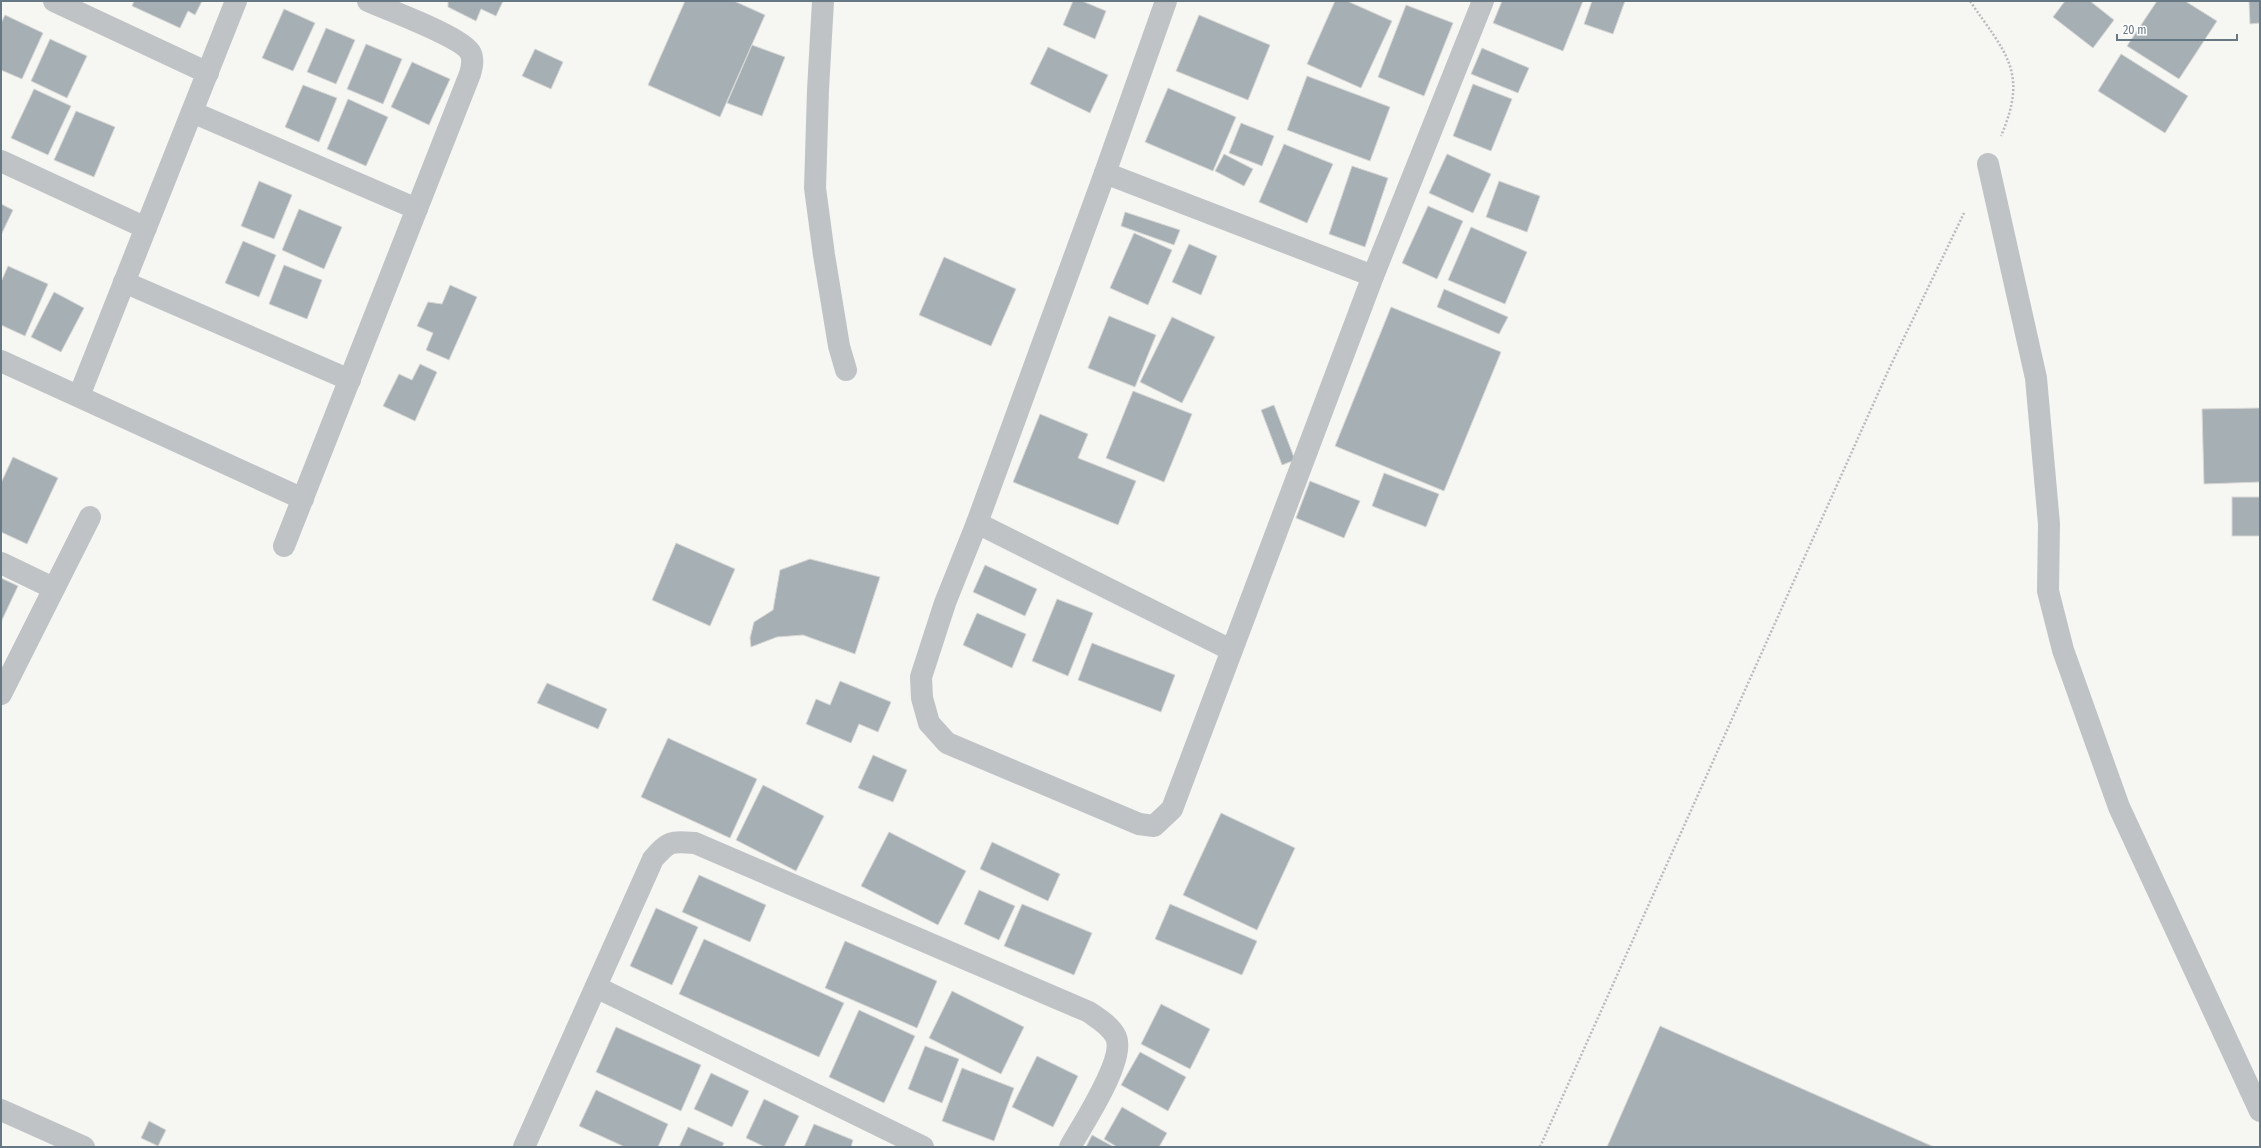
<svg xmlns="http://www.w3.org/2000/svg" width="2261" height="1148" font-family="'Fira Sans Condensed',sans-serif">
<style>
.building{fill:#a6afb4;stroke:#d7d7d5}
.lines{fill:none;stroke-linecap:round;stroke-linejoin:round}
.path{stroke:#b9bcbe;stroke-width:2.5;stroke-dasharray:2 2;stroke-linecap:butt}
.street{stroke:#bfc3c6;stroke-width:22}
</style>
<rect width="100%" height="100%" fill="#f6f6f3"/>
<g class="building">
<path d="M134,1H202L195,15L188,11L180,28L132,6Z"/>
<path d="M448,1H503L496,16L481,9L476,21L448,7Z"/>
<path d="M685,1H734L765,15L720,117L648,85Z"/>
<path d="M1073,1H1082L1106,11L1095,39L1063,25Z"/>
<path d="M1335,1H1347L1392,21L1361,88L1307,64Z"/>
<path d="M1502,1H1583L1563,51L1493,23Z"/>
<path d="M1592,1H1625L1613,34L1584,24Z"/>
<path d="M2065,1H2090L2114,20L2093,48L2053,17Z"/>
<path d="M2157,1H2185L2217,21L2179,79L2127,46Z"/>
<path d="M2249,1H2260V23L2250,24Z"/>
<path d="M1406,5L1453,23L1424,96L1378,77Z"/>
<path d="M284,9L315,23L293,71L262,58Z"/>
<path d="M5,15L43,33L22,79L1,70V23Z"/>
<path d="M1199,15L1270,45L1248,100L1176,71Z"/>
<path d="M326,28L355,40L336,84L307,72Z"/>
<path d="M50,39L87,56L67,98L31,81Z"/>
<path d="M366,44L402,59L383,104L347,89Z"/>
<path d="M752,45L785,57L762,116L727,103Z"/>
<path d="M1048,47L1108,75L1090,113L1030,84Z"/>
<path d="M1482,48L1529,68L1518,93L1471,74Z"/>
<path d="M535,49L563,62L551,89L522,76Z"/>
<path d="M2121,54L2188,96L2165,133L2098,91Z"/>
<path d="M412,62L450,79L429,125L391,107Z"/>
<path d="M1307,76L1390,107L1370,161L1287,130Z"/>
<path d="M1473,84L1512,99L1491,151L1453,136Z"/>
<path d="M303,85L337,98L319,142L285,127Z"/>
<path d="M1168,88L1236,117L1213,171L1145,142Z"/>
<path d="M34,89L71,106L48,155L11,138Z"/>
<path d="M348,99L388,117L366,166L327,149Z"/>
<path d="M76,111L115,127L94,177L54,160Z"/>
<path d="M1241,123L1274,136L1262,166L1229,153Z"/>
<path d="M1284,144L1333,164L1307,223L1259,202Z"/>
<path d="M1224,154L1253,169L1244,186L1215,171Z"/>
<path d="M1447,154L1491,174L1473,213L1429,193Z"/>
<path d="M1352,166L1388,178L1365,247L1329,234Z"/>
<path d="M259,181L292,195L274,239L241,226Z"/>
<path d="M1499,181L1540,196L1527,232L1486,217Z"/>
<path d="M1,204L13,210L1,235Z"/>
<path d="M1428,206L1463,221L1437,279L1402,263Z"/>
<path d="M299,209L342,227L324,269L282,250Z"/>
<path d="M1125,212L1180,230L1174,245L1121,226Z"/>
<path d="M1471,227L1527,252L1505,304L1448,280Z"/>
<path d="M1134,233L1172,250L1148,305L1110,288Z"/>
<path d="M243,241L276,255L259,297L225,283Z"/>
<path d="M1189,244L1217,256L1201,295L1172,282Z"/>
<path d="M944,257L1016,289L991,346L919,315Z"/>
<path d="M284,265L322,280L307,319L269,304Z"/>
<path d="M8,266L48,284L25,336L1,325V282Z"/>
<path d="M450,285L477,297L449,360L426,350L433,333L417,326L428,302L442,304Z"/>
<path d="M1444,289L1508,317L1499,334L1437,307Z"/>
<path d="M54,292L84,308L61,352L31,337Z"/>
<path d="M1391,307L1501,352L1444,491L1335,446Z"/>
<path d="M1109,316L1156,335L1135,387L1088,368Z"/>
<path d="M1172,317L1215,337L1182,403L1140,382Z"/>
<path d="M420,364L437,372L415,421L383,406L399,374L412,380Z"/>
<path d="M1133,391L1192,414L1164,482L1106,458Z"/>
<path d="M1274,405L1295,460L1282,465L1261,410Z"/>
<path d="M2260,408V482L2204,484L2202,409Z"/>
<path d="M1040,414L1088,434L1078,458L1136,481L1118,525L1013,482Z"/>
<path d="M13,457L58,478L27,544L1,532V483Z"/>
<path d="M1384,473L1439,494L1426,527L1372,506Z"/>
<path d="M1310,481L1360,501L1344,538L1296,518Z"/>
<rect x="2232" y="497" width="28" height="39"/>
<path d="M676,543L735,569L710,626L652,600Z"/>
<path d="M810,559L880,577L855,654L803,635L777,637L751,647L750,638L754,622L773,610L780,570Z"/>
<path d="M985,565L1037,589L1025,616L973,592Z"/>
<path d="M1,578L18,586L1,622Z"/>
<path d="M1057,599L1093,613L1068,676L1032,661Z"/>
<path d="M977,613L1026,634L1012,668L963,645Z"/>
<path d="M1092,643L1175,675L1161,712L1078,680Z"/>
<path d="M840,681L891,702L878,732L859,724L851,743L806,724L816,699L830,705Z"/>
<path d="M547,683L607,709L598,729L537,703Z"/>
<path d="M668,738L757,779L730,838L641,797Z"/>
<path d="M873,755L907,770L893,802L858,788Z"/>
<path d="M763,785L824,816L796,871L736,840Z"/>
<path d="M1221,813L1295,848L1257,930L1183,895Z"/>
<path d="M889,832L966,871L938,925L861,886Z"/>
<path d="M992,842L1060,874L1048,901L980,869Z"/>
<path d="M699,875L766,905L750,942L682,912Z"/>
<path d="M979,890L1015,906L999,940L964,924Z"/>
<path d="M1022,904L1092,933L1074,975L1004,946Z"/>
<path d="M1170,904L1257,941L1242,975L1155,939Z"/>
<path d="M656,908L698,927L672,985L630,966Z"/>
<path d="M704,939L844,1003L819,1057L679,994Z"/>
<path d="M845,941L937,981L917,1028L825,988Z"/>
<path d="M952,991L1024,1027L1001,1074L929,1038Z"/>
<path d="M1161,1004L1210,1029L1190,1069L1141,1044Z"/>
<path d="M859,1010L915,1036L884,1103L829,1077Z"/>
<path d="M1660,1026L1934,1147H1607Z"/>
<path d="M616,1027L701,1065L681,1111L596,1072Z"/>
<path d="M925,1046L959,1059L942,1103L908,1089Z"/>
<path d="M1140,1052L1186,1077L1168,1111L1121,1085Z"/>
<path d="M1037,1056L1078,1076L1053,1127L1012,1107Z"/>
<path d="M962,1068L1014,1088L994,1141L942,1121Z"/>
<path d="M711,1073L749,1091L732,1127L694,1109Z"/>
<path d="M596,1090L668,1124L658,1147H625L579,1126Z"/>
<path d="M764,1099L799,1116L784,1147H765L746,1138Z"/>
<path d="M1122,1107L1167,1133L1159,1147H1117L1104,1139Z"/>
<path d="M149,1121L166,1130L158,1146L141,1138Z"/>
<path d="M814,1124L853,1140L851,1147H804Z"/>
<path d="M688,1127L724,1143L722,1147H679Z"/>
<path d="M1092,1135L1114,1147H1086Z"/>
</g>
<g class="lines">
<g class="path">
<path d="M1970,1C2005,53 2029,71 2001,136"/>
<path d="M1540,1147L1889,369L1964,213"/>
</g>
<g class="street">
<path d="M54,1L208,73"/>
<path d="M823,1L818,90L815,188L824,255L839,346L846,370"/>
<path d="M1166,1L1105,173L977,523L945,603L921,677L922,698L929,723L947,743L1139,824L1154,826L1172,809L1373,276L1483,1"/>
<path d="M192,112L417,209"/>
<path d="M1,161L146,228"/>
<path d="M1988,164L2036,378L2049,524L2048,591L2063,650L2119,807L2260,1111"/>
<path d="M1105,173L1373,276"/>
<path d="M124,282L350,380"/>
<path d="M1,361L303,499"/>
<path d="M79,396L236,1"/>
<path d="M977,523L1231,650"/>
<path d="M284,546L470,74C472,67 474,59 470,52C460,36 388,10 368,1"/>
<path d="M1,563L53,588"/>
<path d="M1,694L90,517"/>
<path d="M596,987L923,1147"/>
<path d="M1,1110L84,1147"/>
<path d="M524,1147L653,859C669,841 670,841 695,843L1089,1012C1099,1019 1111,1026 1116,1037C1126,1060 1082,1125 1070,1147"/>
</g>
</g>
<rect width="2261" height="1148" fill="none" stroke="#667883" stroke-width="4"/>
<path d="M2117 34v6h120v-6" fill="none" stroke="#667883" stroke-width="2"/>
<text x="2123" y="34" font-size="12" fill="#667883" stroke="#ffffff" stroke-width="3" paint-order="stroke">20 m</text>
</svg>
